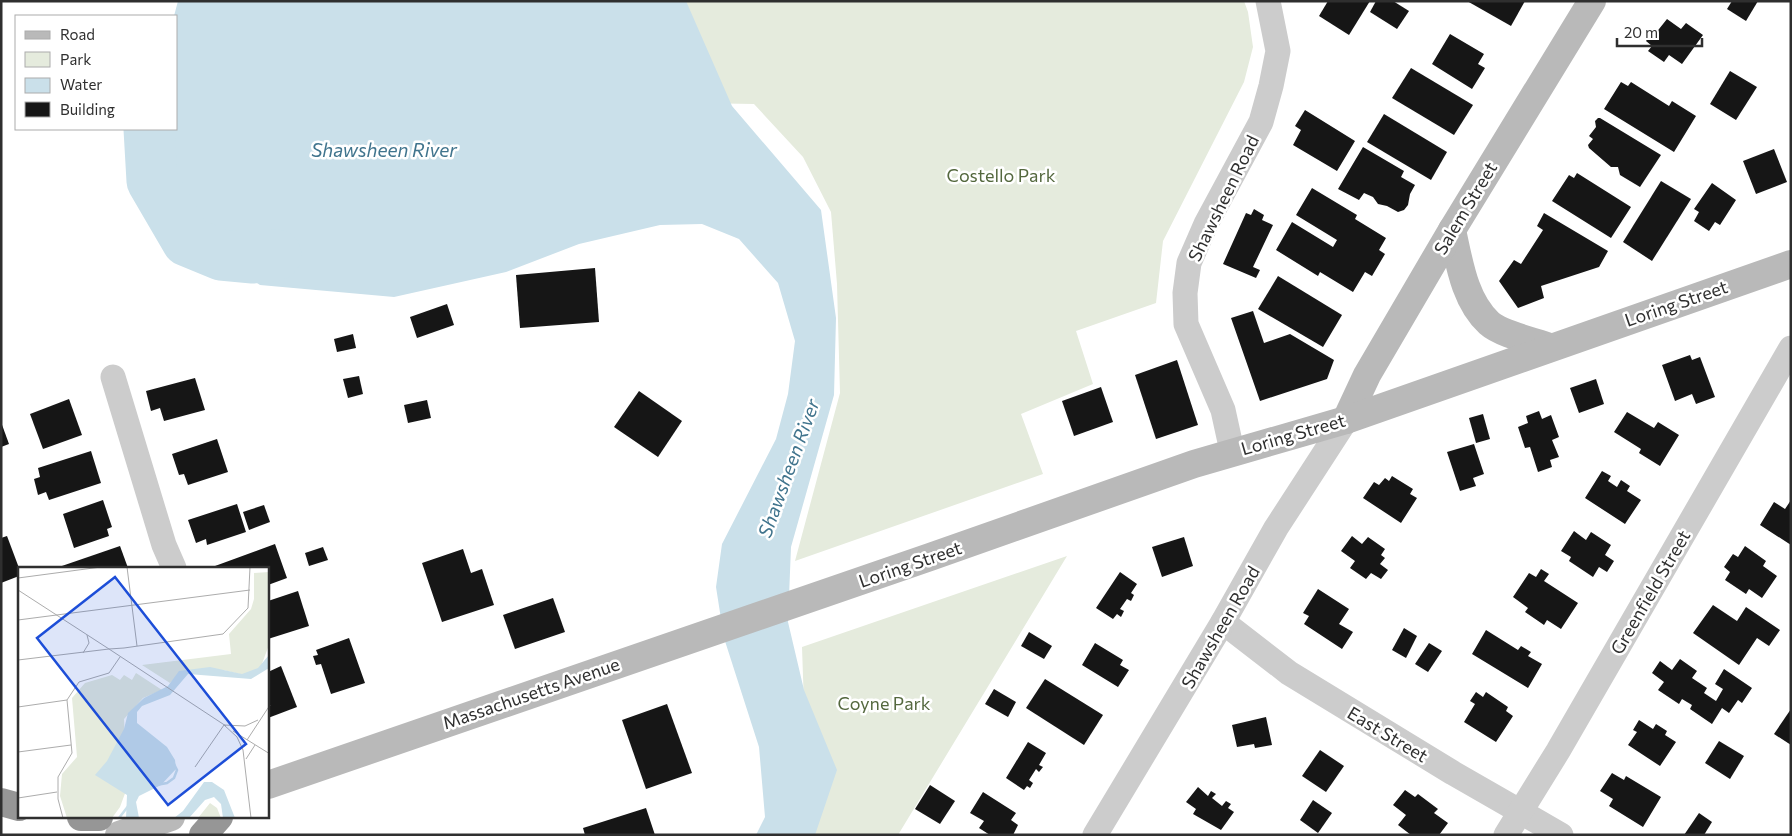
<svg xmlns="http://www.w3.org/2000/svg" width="1792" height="836" font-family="Commissioner,sans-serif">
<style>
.green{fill:#e5ebdd}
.water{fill:#cae0ea}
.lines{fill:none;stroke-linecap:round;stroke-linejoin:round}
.river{stroke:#cae0ea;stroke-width:51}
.building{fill:#161616}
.street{stroke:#ccc;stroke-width:25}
.secondary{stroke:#b9b9b9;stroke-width:28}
.highway{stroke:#969696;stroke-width:28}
.labels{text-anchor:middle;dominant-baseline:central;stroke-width:5;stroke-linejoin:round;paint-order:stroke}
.park-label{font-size:18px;fill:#54683e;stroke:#fff}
.street-label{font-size:18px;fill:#2f2f2f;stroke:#fff}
.water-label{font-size:19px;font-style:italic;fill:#40748d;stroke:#fff}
.inset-river{fill:none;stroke:#cae0ea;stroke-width:2.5}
.inset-road{fill:none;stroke:#acacac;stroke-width:1}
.view{fill:#1d4ed8;fill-opacity:0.15;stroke:#1d4ed8;stroke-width:2.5}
.inset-edge{fill:none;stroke:#2f2f2f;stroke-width:2.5}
</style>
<rect width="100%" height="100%" fill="#fff"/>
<g class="green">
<path d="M256,1H1244L1248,12L1253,47L1244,82L1163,241L1156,303L1076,331L1093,384L1021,414L1043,474L795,561L840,393L837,284L831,212L803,157L754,104L695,103L176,129Z"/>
<path d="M1067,556L898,835H777L806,765L802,647Z"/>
</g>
<path class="water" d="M178,1H686L732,106L821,210L836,318L834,395L791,547L788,622L804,690L837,770L815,835H756L765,817L759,747L724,638L716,587L722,544L776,439L788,394L795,341L778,283L739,239L702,224L660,225L579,244L506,272L394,297L260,285L197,243L180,213L164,166V129H176V16H174Z"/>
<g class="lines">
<path class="river" d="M149,129L152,181L187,241L221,255L253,258L276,255"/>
</g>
<g class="building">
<path d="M1328,1H1370L1349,35L1319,16Z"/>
<path d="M1376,1H1393L1409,11L1397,29L1370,12Z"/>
<path d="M1467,1H1525L1511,26Z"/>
<path d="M1732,1H1758L1746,21L1727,9Z"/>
<path d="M1667,19L1681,29L1686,23L1703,35L1682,64L1669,55L1664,62L1648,51L1652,46L1646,41L1652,32L1655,34Z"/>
<path d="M1450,34L1484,54L1478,64L1485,68L1472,89L1432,64Z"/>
<path d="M1411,68L1473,105L1454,135L1392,98Z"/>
<path d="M1730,71L1757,87L1736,120L1710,104Z"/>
<path d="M1621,82L1628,86L1631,82L1669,106L1672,101L1696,116L1674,152L1604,109Z"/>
<path d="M1305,110L1355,141L1337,171L1293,145L1301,130L1295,126Z"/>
<path d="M1384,114L1447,152L1431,180L1367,142Z"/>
<path d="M1598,118H1600L1661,155L1640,187L1620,175L1618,167H1611L1589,148L1588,145L1593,139L1589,136L1596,127L1595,121Z"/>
<path d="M1363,147L1404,171L1401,177L1415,185L1410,194L1408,205L1404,210L1398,212L1387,206L1378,204L1373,197L1364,193L1359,200L1338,189Z"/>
<path d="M1774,149L1787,182L1756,194L1743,161Z"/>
<path d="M1577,173L1631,207L1611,238L1552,201L1569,175L1574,178Z"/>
<path d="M1661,181L1691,199L1652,261L1623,242Z"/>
<path d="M1712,183L1736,200L1720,225L1715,222L1709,231L1694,221L1699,212L1694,209Z"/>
<path d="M1312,188L1357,215L1355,219L1386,238L1379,250L1385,254L1372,276L1365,272L1353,292L1320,272L1318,276L1276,250L1292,222L1333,247L1337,240L1296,215Z"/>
<path d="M1254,209L1264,215L1262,220L1273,225L1253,267L1260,270L1256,278L1223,264L1246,213L1251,215Z"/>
<path d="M1544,213L1608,251L1599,267L1541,286L1544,298L1518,308L1499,281L1514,260L1521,264L1543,230L1537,226Z"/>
<path d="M595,268L599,322L520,328L516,275Z"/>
<path d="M1278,276L1342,315L1323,347L1258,309Z"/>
<path d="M447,304L454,325L417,338L410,317Z"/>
<path d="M1253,311L1264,343L1290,334L1334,360L1327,379L1260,401L1231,318Z"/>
<path d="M353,334L356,348L337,352L334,339Z"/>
<path d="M1690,355L1692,360L1700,357L1715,397L1696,404L1692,394L1675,401L1662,365Z"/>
<path d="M1177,360L1198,425L1156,439L1135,375Z"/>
<path d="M359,376L363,394L348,398L343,379Z"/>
<path d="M195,378L205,410L164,421L160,408L151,411L146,391Z"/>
<path d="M1596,379L1604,404L1579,413L1570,388Z"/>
<path d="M1101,387L1113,422L1074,436L1062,401Z"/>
<path d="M639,391L682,421L658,457L614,427Z"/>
<path d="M69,399L82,435L43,449L30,414Z"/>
<path d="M427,400L431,418L408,423L404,405Z"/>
<path d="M1539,411L1542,419L1551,415L1559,437L1552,440L1559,457L1550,460L1552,467L1538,472L1530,447L1525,448L1518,427L1528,423L1526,416Z"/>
<path d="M1627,412L1654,428L1658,422L1679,435L1660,466L1639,453L1641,449L1614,432Z"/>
<path d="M1483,414L1490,439L1476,443L1469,418Z"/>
<path d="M1,422L9,444L1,447Z"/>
<path d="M217,439L228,472L188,485L184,474L179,475L172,454Z"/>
<path d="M1474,444L1484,474L1473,478L1476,486L1460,491L1447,452Z"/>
<path d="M91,451L101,483L49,500L46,492L38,495L34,479L40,477L38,468Z"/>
<path d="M1602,471L1611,476L1608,481L1617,487L1621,480L1630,486L1627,491L1641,500L1625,524L1585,498Z"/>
<path d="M1392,476L1413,489L1410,494L1417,498L1401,523L1363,498L1374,482L1379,485L1385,478L1389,481Z"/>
<path d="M103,500L112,527L107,529L109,536L74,548L63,514Z"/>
<path d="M1791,500V545L1760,525L1774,502L1785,509Z"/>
<path d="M237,504L246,532L207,545L206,539L196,543L188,520Z"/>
<path d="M264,505L270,522L249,530L243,512Z"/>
<path d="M1574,531L1586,540L1591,532L1611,545L1605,555L1614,561L1607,572L1599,567L1593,577L1569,561L1571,557L1561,551Z"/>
<path d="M7,536L19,568V576L1,583V538Z"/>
<path d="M1352,536L1362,544L1368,537L1385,549L1381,555L1385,558L1380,564L1388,570L1381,579L1371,573L1366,579L1350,568L1355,561L1341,551Z"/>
<path d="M1184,537L1193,566L1162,577L1152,547Z"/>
<path d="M275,544L287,578L268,585V568H216L215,566Z"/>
<path d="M120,546L128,568H56Z"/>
<path d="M1745,546L1766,561L1763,566L1777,576L1762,598L1749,589L1746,594L1725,580L1730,572L1724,567L1733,554L1738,557Z"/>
<path d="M323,547L328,560L309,566L305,553Z"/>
<path d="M463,549L471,573L482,569L494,605L442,622L422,563Z"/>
<path d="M1541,569L1549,574L1544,581L1578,603L1561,629L1547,620L1544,625L1525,612L1528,608L1513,597L1529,573L1536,577Z"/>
<path d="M1120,572L1137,584L1131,593L1134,595L1131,601L1127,599L1120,609L1124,611L1121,617L1117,614L1113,619L1096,608Z"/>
<path d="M1318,589L1349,609L1339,624L1353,632L1342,649L1304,624L1309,616L1303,613Z"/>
<path d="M298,591L309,626L268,639V601Z"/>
<path d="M553,598L565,632L515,649L503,615Z"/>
<path d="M1713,605L1737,621L1746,607L1780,630L1769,646L1757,638L1739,665L1693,633Z"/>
<path d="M1404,628L1417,636L1406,658L1392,650Z"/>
<path d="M1486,630L1518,650L1521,646L1531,652L1528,656L1542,664L1528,688L1472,654Z"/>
<path d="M1029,632L1052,646L1044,659L1021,646Z"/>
<path d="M349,638L365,683L331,694L321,664L316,665L313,656L318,655L316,650Z"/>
<path d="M1095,643L1123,660L1120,665L1129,670L1118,687L1082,665Z"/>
<path d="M1429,643L1442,651L1428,672L1415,664Z"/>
<path d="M1680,659L1697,671L1692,678L1707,688L1704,693L1716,701L1723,689L1715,684L1724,669L1752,688L1742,703L1738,700L1729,713L1722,708L1712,724L1690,709L1692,705L1682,699L1679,704L1658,690L1664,682L1652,673L1660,661L1672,670Z"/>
<path d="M281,666L297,707L268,718V672Z"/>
<path d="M1045,679L1103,715L1084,745L1026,708Z"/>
<path d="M994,689L1016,702L1008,717L985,704Z"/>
<path d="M1476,692L1483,697L1486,692L1508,707L1506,711L1513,716L1496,742L1464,722L1475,704L1470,701Z"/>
<path d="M667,704L692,773L646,789L622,720Z"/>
<path d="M1791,709V745L1774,734Z"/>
<path d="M1266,717L1272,745L1255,748L1254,744L1237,747L1232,725Z"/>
<path d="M1639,720L1653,729L1656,724L1667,731L1665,735L1676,742L1660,766L1628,745L1637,732L1633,730Z"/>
<path d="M1719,741L1744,756L1730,779L1705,763Z"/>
<path d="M1028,742L1046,753L1039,765L1043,767L1039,772L1036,769L1029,780L1033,783L1030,788L1027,786L1024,790L1006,778Z"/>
<path d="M1320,750L1344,766L1326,792L1302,776Z"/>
<path d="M1612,773L1624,780L1626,776L1661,797L1643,827L1609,806L1613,799L1600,791Z"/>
<path d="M930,785L955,801L940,824L915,809Z"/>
<path d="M1198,787L1208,796L1211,791L1216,794L1212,798L1222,806L1226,801L1231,804L1228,808L1234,812L1221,830L1193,814L1196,809L1186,802Z"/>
<path d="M1405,790L1415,797L1418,794L1438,809L1434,813L1448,823L1439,835H1411L1398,825L1406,815L1393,805Z"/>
<path d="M983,792L1016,813L1011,820L1018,825L1013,835H990L979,828L984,821L970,813Z"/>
<path d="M1313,800L1332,813L1318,833L1300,820Z"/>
<path d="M646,808L655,835H585L583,828Z"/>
<path d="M1699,813L1712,822L1704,835H1684Z"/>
</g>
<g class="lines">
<g class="street">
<path d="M113,377L164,545L174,568"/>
<path d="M1232,451L1223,410L1186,324L1185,293L1189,263L1206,224L1261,122L1271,86L1278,51L1268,1"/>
<path d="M1223,622L1289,673L1453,773L1561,835"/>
<path d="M1095,835L1223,622L1276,528L1346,420"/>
<path d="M1506,835L1558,751L1791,348"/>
</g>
<g class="secondary">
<path d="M1452,230C1459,261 1464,300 1489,323C1501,334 1533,341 1550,347"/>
<path d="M1346,420L1367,375L1452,230L1592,1"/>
<path d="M268,785L930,557L1194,464L1346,420L1791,264"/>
<path d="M119,835L171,817"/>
</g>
<g class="highway">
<path d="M1,802L19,807"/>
<path d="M81,817H99"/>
<path d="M203,835L219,817"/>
</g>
</g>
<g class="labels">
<g class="park-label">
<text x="1001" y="175">Costello Park</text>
<text x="884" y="703">Coyne Park</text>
</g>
<g class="street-label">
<text transform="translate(1223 198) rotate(-64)">Shawsheen Road</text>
<text transform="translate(1465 208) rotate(-59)">Salem Street</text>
<text transform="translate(1676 303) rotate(-19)">Loring Street</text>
<text transform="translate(1293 434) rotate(-16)">Loring Street</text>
<text transform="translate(910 564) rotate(-19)">Loring Street</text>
<text transform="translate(1650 592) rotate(-60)">Greenfield Street</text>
<text transform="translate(1220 627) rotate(-60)">Shawsheen Road</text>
<text transform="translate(531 693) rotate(-19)">Massachusetts Avenue</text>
<text transform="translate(1388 734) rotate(31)">East Street</text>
</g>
<g class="water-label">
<text x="384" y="149">Shawsheen River</text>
<text transform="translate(788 468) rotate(-70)">Shawsheen River</text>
</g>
</g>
<g transform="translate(18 567)">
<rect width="251" height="251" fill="#fff"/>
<path d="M251,5V78L242,102L230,109L205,103L162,107L152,116L124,98L213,87L211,67L233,42L236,32V6ZM118,106L144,123L125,131L106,152L109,221L102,240L94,251H49L42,229L44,207L59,190L54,131L67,116L94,108L102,113L106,108L114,113ZM192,236L199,241L203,251H180Z" fill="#e5ebdd"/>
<path d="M251,88V101L233,112L170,107L152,128L124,139L119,145V156L149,180L157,193L158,202L143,218L121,229L118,235L121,251H108L109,228L77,208L89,194L106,162L110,146L126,131L150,119L161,104L192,100L224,107L240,101ZM186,215H194L206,223L217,251H205L203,237L196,230L187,233L171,251H156L165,244Z" fill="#cae0ea"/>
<path class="inset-river" d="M138,218L149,216L156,211L159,203L155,195M101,251L111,238"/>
<path class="inset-road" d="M109,0L119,79M0,11L83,0M0,23L91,82L106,81L205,67L230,41L232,0M0,53L232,23M65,86L71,76L69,68M0,93L91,82L208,159M0,140L49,133M206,158L219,170L225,183L233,251M206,158L227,159L240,153M215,164L252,187M229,173L252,138M0,185L53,178M228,192L237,178M177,200L206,158M0,231L39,225M45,251L40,232V210L54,186L49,133L61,115L91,106L102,90"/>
<path class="view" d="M97,10L228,177L150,238L19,71Z"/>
<rect width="251" height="251" class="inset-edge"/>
</g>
<rect width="1792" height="836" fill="none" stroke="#2f2f2f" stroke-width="5"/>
<rect x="15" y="15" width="162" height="115" fill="#ffffff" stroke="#acacac"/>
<rect x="25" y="31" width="25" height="8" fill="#b9b9b9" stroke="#acacac"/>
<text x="60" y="40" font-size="15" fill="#2f2f2f">Road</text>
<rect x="25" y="52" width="25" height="15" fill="#e5ebdd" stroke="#acacac"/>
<text x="60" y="65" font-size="15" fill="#2f2f2f">Park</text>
<rect x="25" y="78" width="25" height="15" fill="#cae0ea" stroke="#acacac"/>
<text x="60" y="90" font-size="15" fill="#2f2f2f">Water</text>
<rect x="25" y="102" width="25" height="15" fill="#161616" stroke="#acacac"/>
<text x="60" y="115" font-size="15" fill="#2f2f2f">Building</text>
<path d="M1617 38v8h85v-8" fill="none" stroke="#2f2f2f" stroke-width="2.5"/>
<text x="1624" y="38" font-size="15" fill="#2f2f2f" stroke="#ffffff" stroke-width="4" paint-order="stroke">20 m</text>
</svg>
